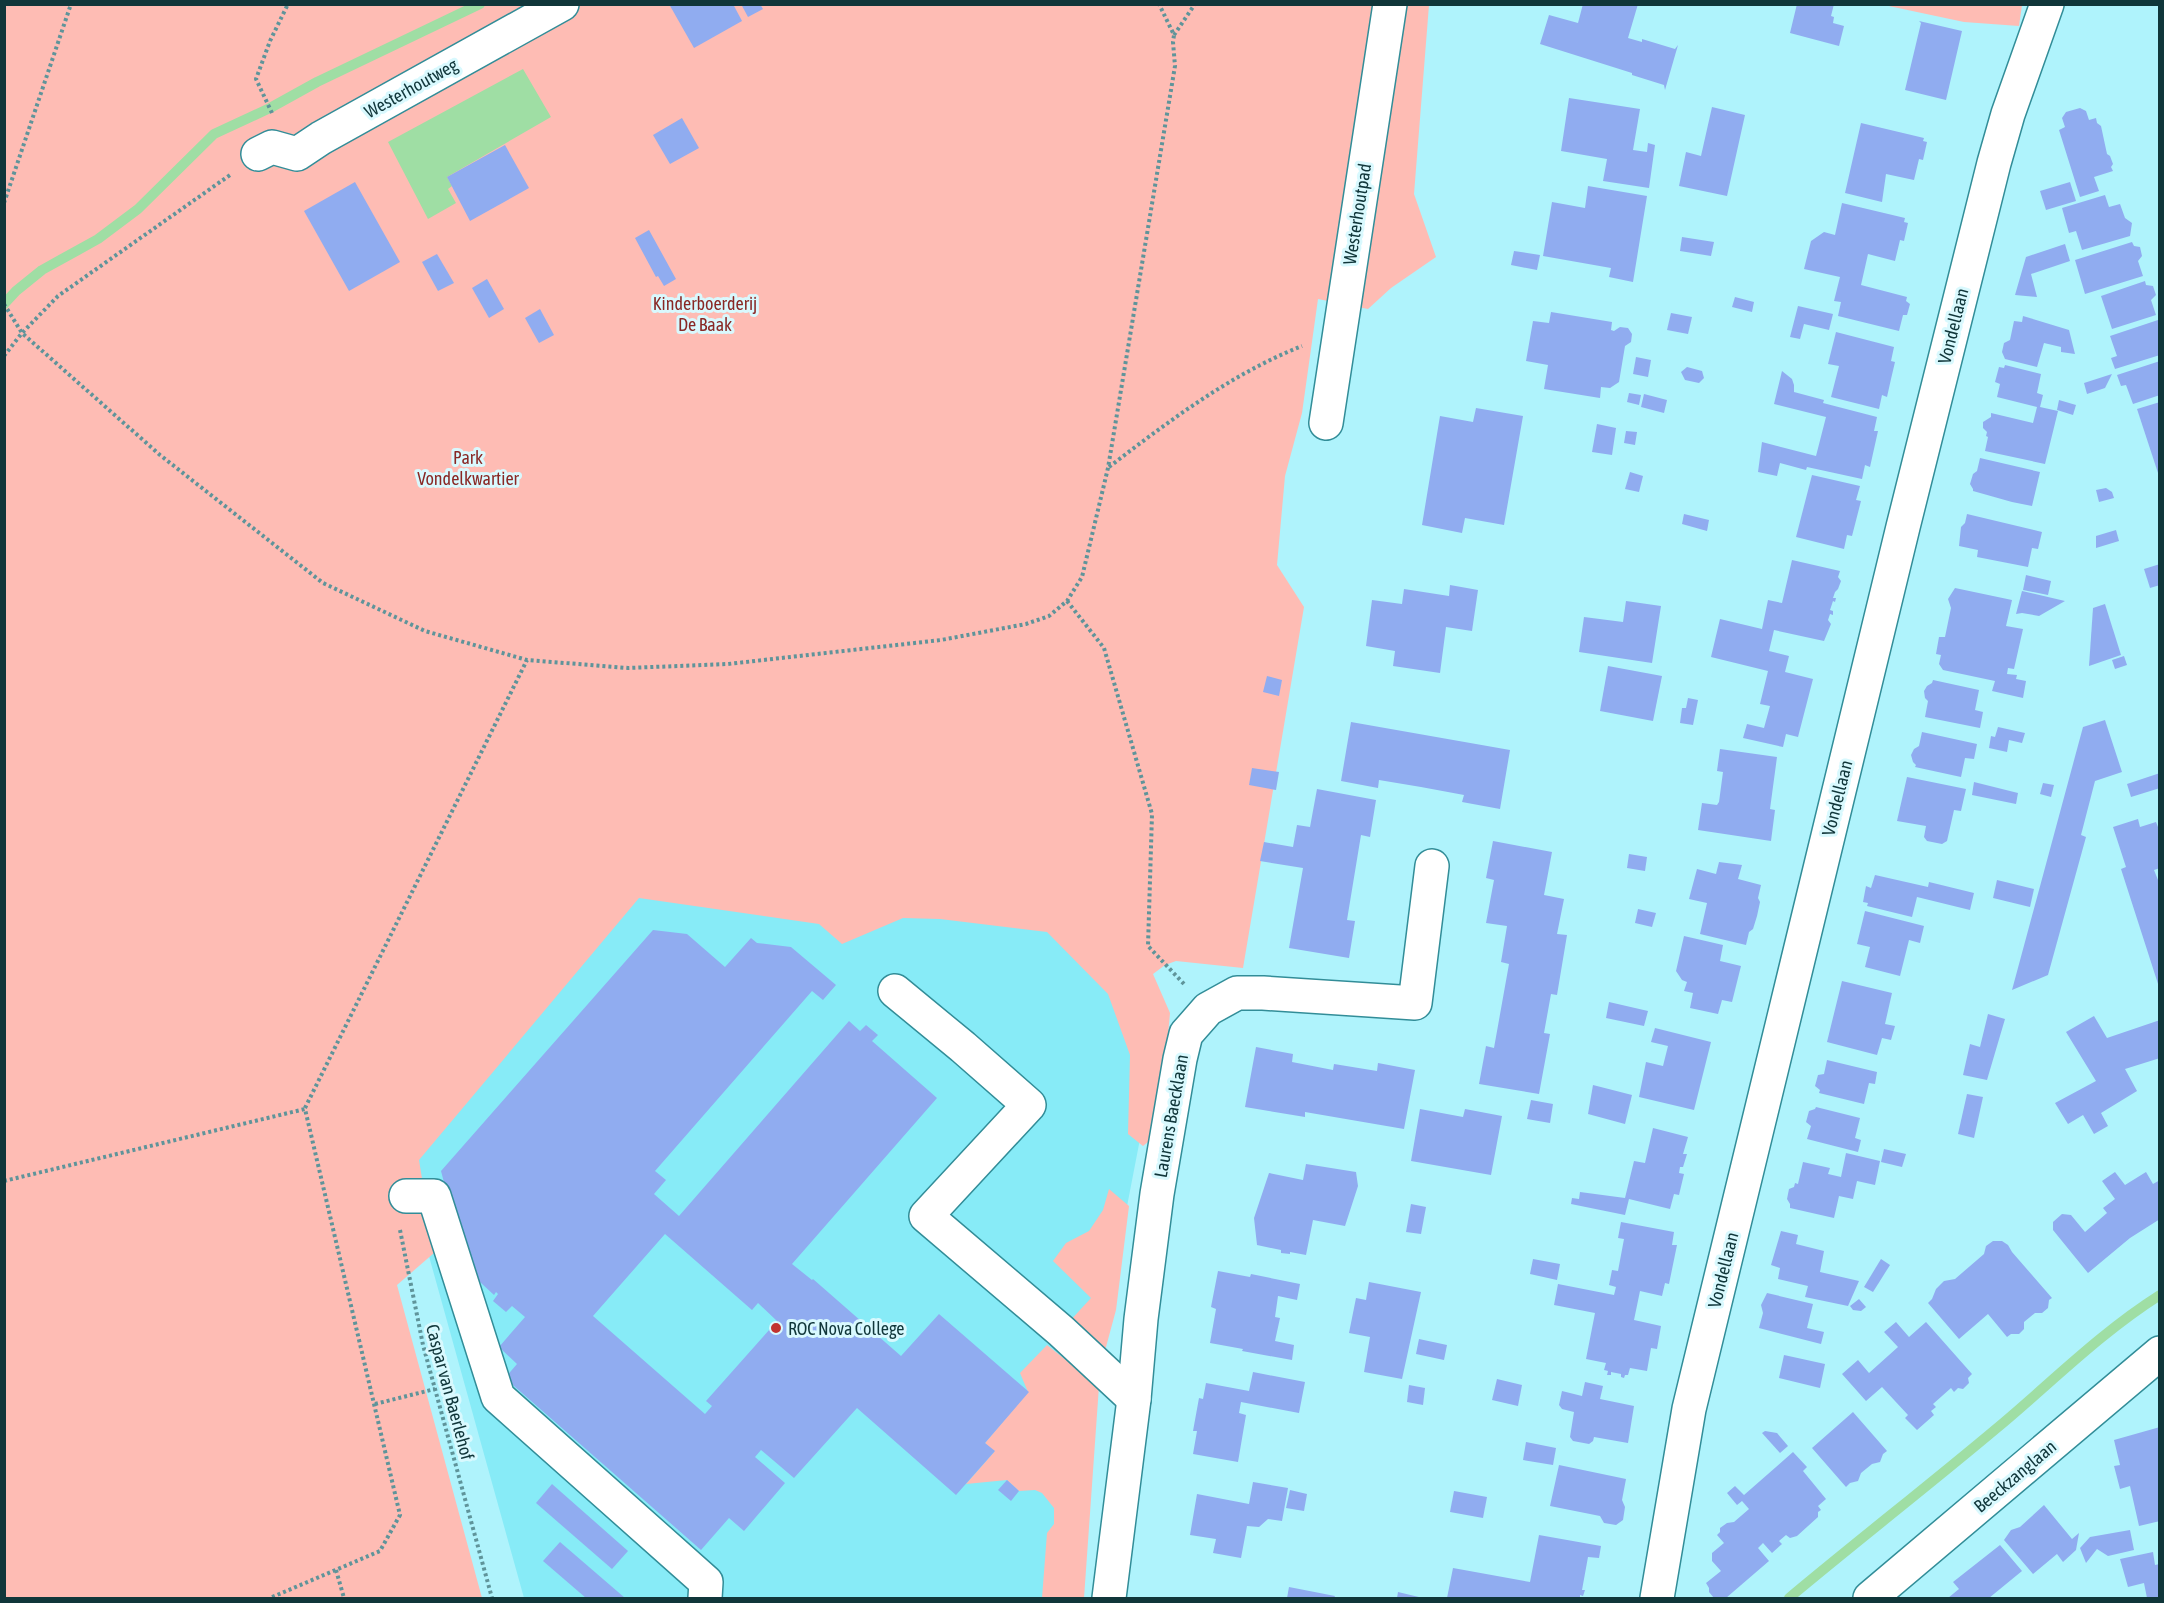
<svg xmlns="http://www.w3.org/2000/svg" width="2164" height="1603" font-family="'Asap Condensed',sans-serif">
<style>
.built{fill:#87ebf7}
.green{fill:#febcb4}
.water{fill:#9fdea4}
.lines{fill:none;stroke-linecap:round;stroke-linejoin:round}
.stream{stroke:#9fdea4;stroke-width:10}
.building{fill:#90acf0;fill-rule:evenodd}
.minor-casing{stroke:#328d98;stroke-width:36}
.path{stroke:#5f949a;stroke-width:4;stroke-dasharray:3 3;stroke-linecap:butt}
.minor{stroke:#fff;stroke-width:33}
.poi-dot{fill:#c13230;stroke:#d9f9fe;stroke-width:2}
.labels{text-anchor:middle;dominant-baseline:central;stroke-width:6;stroke-linejoin:round;paint-order:stroke}
.street-label{font-size:18px;fill:#10363a;stroke:#d9f9fe}
.park-label{font-size:18px;fill:#892825;stroke:#d9f9fe}
.poi-label{font-size:18px;fill:#10363a;stroke:#d9f9fe;text-anchor:start}
</style>
<rect width="100%" height="100%" fill="#aff3fc"/>
<path class="built" d="M628,882L1118,938L1151,1082L1085,1424L1066,1598H524L422,1231L412,1137Z"/>
<g class="green">
<path d="M5,5H1429L1414,194L1436,257L1391,288L1368,309L1318,299L1302,413L1285,476L1277,565L1304,607L1243,968L1176,961L1165,965L1153,974L1170,1013L1159,1133L1143,1146L1128,1134L1130,1055L1108,994L1047,932L940,919L903,918L842,944L819,924L639,898L419,1160L434,1253L397,1285L482,1598H5Z"/>
<path d="M1884,5L2022,4V5L2019,26L1964,22Z"/>
<path d="M1109,1189L1129,1206L1116,1310L1103,1358L1068,1323L1091,1298L1053,1261L1066,1243L1089,1231L1103,1210Z"/>
<path d="M1047,1345L1099,1386L1084,1598H1042L1047,1533L1054,1524V1508L1042,1493L1035,1490L1019,1491L1007,1480L966,1484L994,1452L985,1443L1028,1392L1020,1373Z"/>
</g>
<path class="water" d="M523,69L551,117L447,177L452,186L448,189L456,203L428,219L388,142Z"/>
<g class="lines">
<g class="stream">
<path d="M4,304L16,291L42,270L98,239L138,209L214,134L270,108L317,82L480,4"/>
<path d="M1789,1598C1857,1541 1928,1486 1997,1428C2051,1383 2100,1333 2160,1295"/>
</g>
</g>
<g class="building">
<path d="M669,4H733L742,21L694,48Z"/>
<path d="M741,4H760L763,9L748,17Z"/>
<path d="M1583,4H1638L1628,38L1642,42V39L1675,49L1678,45L1665,90L1664,85L1632,75V73L1540,44L1549,15L1578,23Z"/>
<path d="M1797,4H1834L1831,16L1834,17L1833,23L1844,26L1839,46L1790,33Z"/>
<path d="M1919,21L1962,31L1946,100L1905,90L1921,23Z"/>
<path d="M1569,98L1640,109L1633,150L1647,152L1648,143L1655,145L1649,188L1603,181L1607,159L1561,151Z"/>
<path d="M1712,107L1745,115L1727,196L1679,186L1686,152L1701,156Z"/>
<path d="M2080,108L2086,111L2089,120L2096,118L2097,123L2101,126L2107,154L2110,156L2113,164L2111,167L2113,171L2094,177L2099,191L2080,197L2059,130L2065,127L2062,118L2066,112Z"/>
<path d="M682,118L699,148L670,164L653,135Z"/>
<path d="M1861,123L1924,138L1923,141L1927,142L1923,160L1919,159L1914,180L1886,174L1882,202L1845,193Z"/>
<path d="M505,145L529,188L470,221L447,177Z"/>
<path d="M355,182L400,262L349,291L304,211Z"/>
<path d="M2070,182L2076,201L2046,210L2040,191Z"/>
<path d="M1588,186L1647,196L1633,282L1609,277L1611,268L1543,256L1552,202L1585,208Z"/>
<path d="M2105,195L2109,207L2120,204L2125,218L2132,223L2130,236L2082,250L2076,231L2069,233L2062,208Z"/>
<path d="M1842,203L1905,218L1904,222L1908,223L1904,241L1900,240L1895,261L1868,254L1861,285L1907,297L1906,301L1910,304L1907,315H1903L1899,331L1838,316L1841,302L1834,301L1840,277L1804,269L1811,241L1824,232L1835,235Z"/>
<path d="M649,230L676,279L664,286L658,276L656,277L635,238Z"/>
<path d="M1682,237L1714,242L1711,256L1680,251Z"/>
<path d="M2132,242L2134,246L2140,247L2142,256L2138,261L2143,276L2085,294L2075,260Z"/>
<path d="M2065,244L2070,261L2031,274L2037,297L2015,295L2026,257Z"/>
<path d="M1514,251L1540,255L1537,270L1511,265Z"/>
<path d="M437,254L454,283L438,291L422,262Z"/>
<path d="M487,279L504,309L489,318L472,288Z"/>
<path d="M2145,281L2146,285L2153,286L2156,295L2151,300L2156,315L2112,329L2101,296Z"/>
<path d="M1735,297L1754,302L1752,312L1732,307Z"/>
<path d="M1798,306L1833,314L1829,330L1804,324L1800,339L1790,337Z"/>
<path d="M540,309L554,335L539,343L525,318Z"/>
<path d="M1551,312L1612,322L1611,330L1614,331L1620,327L1628,328L1632,334L1631,342L1625,346L1619,382L1610,388L1601,387L1600,398L1544,389L1548,365L1526,361L1533,321L1549,323Z"/>
<path d="M1671,313L1692,317L1688,334L1667,330Z"/>
<path d="M2023,316L2069,330L2075,354L2061,352V347L2044,343L2037,367L2005,359L2002,352L2004,343L2010,340L2014,321L2022,322Z"/>
<path d="M2158,320L2160,355L2115,369L2111,358L2117,356L2110,336Z"/>
<path d="M1836,332L1894,347L1891,361L1895,362L1891,379L1887,397L1882,395L1879,409L1831,397L1839,366L1828,364Z"/>
<path d="M1636,357L1651,360L1648,377L1633,374Z"/>
<path d="M2160,361V395L2133,404L2126,385L2121,386L2117,375Z"/>
<path d="M2005,365L2041,374L2037,393L2043,395L2040,407L2058,411L2045,464L1985,451L1988,437L1986,436L1987,432L1983,428V422L1991,417V413L2033,423L2037,407L1997,397L2000,384L1995,382L1999,367L2004,368Z"/>
<path d="M1687,367L1702,371L1704,378L1699,383L1685,380L1681,372Z"/>
<path d="M1782,371L1792,379L1794,385V392L1824,400L1823,403L1877,417L1874,431H1878L1870,467L1865,465L1862,479L1807,467L1806,470L1780,463L1777,476L1758,472L1762,442L1816,456L1826,417L1774,404Z"/>
<path d="M2112,374L2105,388L2087,394L2084,383Z"/>
<path d="M1629,393L1641,395L1639,405L1627,402Z"/>
<path d="M1644,394L1667,400L1664,413L1641,407Z"/>
<path d="M2059,400L2076,405L2073,415L2057,410Z"/>
<path d="M2160,402V476H2159L2137,409Z"/>
<path d="M1476,408L1523,416L1504,525L1465,518L1462,533L1422,525L1440,416L1473,422Z"/>
<path d="M1597,424L1616,428L1612,455L1592,452Z"/>
<path d="M1626,431L1637,432L1635,445L1624,443Z"/>
<path d="M1980,458L2040,472L2032,506L2012,502L1973,491V489L1970,484L1973,474L1977,471Z"/>
<path d="M1630,472L1643,476L1639,492L1625,489Z"/>
<path d="M1812,475L1860,486L1856,500L1861,501L1852,536L1847,535L1844,549L1796,537Z"/>
<path d="M2106,488L2112,492L2114,498L2099,502L2096,490Z"/>
<path d="M1684,514L1709,520L1707,531L1682,524Z"/>
<path d="M1967,514L2042,532L2038,549L2032,548L2028,567L1977,557L1978,550L1959,546L1961,527L1965,523Z"/>
<path d="M2116,530L2119,541L2096,548V536Z"/>
<path d="M1792,560L1840,571L1838,577L1841,581L1838,589L1835,592L1833,598H1836L1835,602L1833,601L1830,610L1833,611V615L1830,614L1828,620L1831,624L1824,641L1774,630L1769,651L1789,656L1785,672L1813,679L1798,737L1786,734L1783,747L1743,738L1747,724L1764,728L1770,706L1760,704L1768,671L1711,657L1720,619L1762,629L1768,600L1782,603Z"/>
<path d="M2160,564V585L2150,588L2144,569Z"/>
<path d="M2026,575L2051,581L2048,595L2023,590Z"/>
<path d="M1450,585L1478,590L1472,631L1446,627L1440,673L1393,666L1395,651L1366,646L1372,600L1402,604L1404,589L1449,596Z"/>
<path d="M1955,588L2012,600L2006,626L2023,629L2014,669L2008,668L2007,674L2017,675L2016,679L2026,681L2023,698L1992,691L1995,681L1943,670L1939,664L1941,655L1936,654L1939,637H1945L1951,608L1948,599Z"/>
<path d="M2022,591L2065,601L2039,616L2022,613L2016,614Z"/>
<path d="M1626,601L1661,606L1652,663L1579,652L1584,617L1623,622Z"/>
<path d="M2105,604L2121,655L2089,666L2093,608Z"/>
<path d="M2124,656L2127,665L2115,669L2112,660Z"/>
<path d="M1608,666L1662,676L1653,721L1600,711Z"/>
<path d="M1267,676L1282,680L1279,696L1263,692Z"/>
<path d="M1933,680L1979,690L1975,710L1983,712L1980,728L1925,717L1928,701L1925,698L1924,691L1927,686L1932,683Z"/>
<path d="M1688,698L1698,700L1693,725L1680,723L1682,708H1686Z"/>
<path d="M2105,720L2122,772L2095,781L2081,835L2086,837L2048,975L2012,990L2083,727Z"/>
<path d="M1351,722L1510,750L1500,809L1462,802L1464,795L1421,787L1379,780L1378,788L1341,781Z"/>
<path d="M1998,727L2025,733L2022,743L2009,740L2007,752L1989,748L1991,736L1995,737Z"/>
<path d="M1922,732L1977,744L1974,759L1965,758L1961,777L1915,767L1916,765L1913,762L1911,755L1914,749L1919,746Z"/>
<path d="M1720,749L1777,757L1770,809L1775,810L1771,841L1698,830L1702,803L1717,805L1719,802L1723,772L1717,771Z"/>
<path d="M1252,768L1279,772L1276,790L1249,785Z"/>
<path d="M2160,773V788L2131,797L2127,784Z"/>
<path d="M1907,777L1966,789L1961,811L1954,810L1947,841L1942,844L1927,841L1924,837L1926,826L1897,821Z"/>
<path d="M1974,782L2018,793L2016,804L1972,795Z"/>
<path d="M2043,783L2054,785L2051,797L2040,794Z"/>
<path d="M1317,789L1376,800L1370,837L1361,835L1347,920L1355,921L1349,958L1289,948L1303,868L1260,861L1264,842L1293,847L1297,825L1310,827Z"/>
<path d="M2138,819L2140,827L2156,822L2160,832V868L2154,870L2160,885L2159,987L2121,869L2126,867L2113,827Z"/>
<path d="M1493,841L1552,852L1544,895L1564,899L1557,934L1567,935L1557,995L1551,994L1544,1033L1550,1034L1539,1094L1479,1084L1486,1046L1494,1048L1509,964L1501,962L1507,926L1486,923L1494,880L1486,878Z"/>
<path d="M1629,854L1647,857L1645,871L1627,868Z"/>
<path d="M1719,862L1742,865L1738,879L1761,885L1758,898L1760,902L1757,916L1753,929L1749,932L1746,945L1700,934L1707,903L1689,899L1697,869L1716,874Z"/>
<path d="M1875,875L1928,887L1929,882L1974,893L1970,910L1917,897L1912,917L1867,906L1868,903L1863,902L1866,886L1871,888Z"/>
<path d="M1997,880L2034,889L2030,907L1993,898Z"/>
<path d="M1638,909L1656,913L1652,927L1635,923Z"/>
<path d="M1865,911L1924,926L1920,943L1909,940L1900,976L1865,967L1870,947L1857,944Z"/>
<path d="M653,930L687,934L725,967L751,938L757,943L791,947L836,985L823,1000L812,991L655,1171L666,1180L654,1194L679,1216L849,1021L860,1031L866,1025L878,1035L872,1041L937,1098L792,1264L812,1280L813,1279L901,1356L939,1314L1029,1392L985,1443L995,1451L956,1495L857,1408L794,1478L761,1450L755,1457L785,1483L744,1531L729,1518L701,1550L505,1378L517,1364L499,1347L525,1317L512,1306L506,1312L493,1301L498,1294L496,1292L494,1295L467,1270L441,1171ZM665,1234L752,1310L758,1303L777,1321L706,1401L712,1406L705,1414L593,1316Z"/>
<path d="M1684,936L1723,945L1720,961L1741,966L1732,1002L1722,1000L1718,1014L1690,1008L1693,993L1684,991L1687,982L1682,980L1676,971Z"/>
<path d="M1842,981L1892,993L1885,1024L1895,1026L1891,1040L1882,1038L1877,1055L1827,1042Z"/>
<path d="M1609,1002L1648,1011L1644,1026L1606,1018Z"/>
<path d="M1988,1014L2005,1019L1987,1080L1963,1075L1970,1044L1980,1047Z"/>
<path d="M2094,1016L2107,1038L2160,1020V1058L2125,1069L2137,1091L2101,1113L2108,1126L2094,1134L2083,1115L2068,1124L2055,1103L2096,1081L2066,1032Z"/>
<path d="M1655,1028L1711,1042L1694,1110L1639,1097L1646,1062L1663,1066L1668,1046L1651,1042Z"/>
<path d="M1256,1047L1293,1054L1292,1062L1333,1070L1334,1064L1377,1071L1378,1063L1415,1070L1404,1129L1305,1112V1117L1245,1107Z"/>
<path d="M1827,1060L1877,1072L1875,1084L1869,1083L1864,1104L1819,1093L1820,1090L1815,1086L1818,1075L1824,1074Z"/>
<path d="M1593,1085L1632,1095L1625,1124L1588,1114Z"/>
<path d="M1967,1094L1983,1097L1974,1138L1958,1134Z"/>
<path d="M1531,1100L1553,1104L1550,1123L1527,1119Z"/>
<path d="M1816,1107L1860,1118L1855,1138L1861,1140L1858,1152L1807,1139L1811,1126L1806,1122L1809,1111L1815,1109Z"/>
<path d="M1420,1109L1463,1117L1465,1109L1502,1116L1491,1175L1411,1161Z"/>
<path d="M1653,1128L1688,1137L1683,1154H1687L1683,1167H1680L1679,1173L1684,1174L1679,1195L1674,1194L1670,1209L1629,1199L1625,1215L1571,1204L1572,1198L1579,1199L1580,1192L1625,1198L1634,1161L1645,1163Z"/>
<path d="M1884,1149L1906,1154L1902,1167L1881,1162Z"/>
<path d="M1846,1153L1880,1161L1875,1185L1857,1181L1853,1199L1839,1196L1834,1218L1790,1208V1204L1787,1199L1789,1189L1794,1187L1795,1183L1798,1184L1803,1162L1830,1168L1828,1174L1841,1177Z"/>
<path d="M1306,1164L1356,1172L1358,1186L1345,1226L1313,1220L1306,1255L1290,1252V1254L1281,1253V1250L1257,1245L1254,1218L1269,1173L1303,1180Z"/>
<path d="M2115,1172L2125,1185L2146,1172L2153,1184L2160,1180V1219L2130,1238L2088,1273L2053,1230V1222L2062,1214L2071,1215L2085,1232L2107,1213L2103,1208L2115,1199L2102,1181Z"/>
<path d="M1411,1204L1426,1207L1421,1234L1406,1232Z"/>
<path d="M1621,1222L1674,1232L1672,1245H1677L1669,1284L1665,1283L1662,1296L1640,1291L1634,1320L1661,1326L1657,1349L1651,1348L1647,1371L1630,1368L1628,1375H1625L1624,1378L1621,1377V1374L1611,1372V1375H1607L1608,1371L1604,1370L1606,1363L1586,1359L1595,1313L1554,1305L1558,1284L1614,1295L1616,1287L1609,1285L1612,1270L1618,1271L1624,1239L1618,1238Z"/>
<path d="M1781,1231L1798,1235L1796,1244L1824,1251L1820,1272L1859,1281L1848,1306L1805,1297L1808,1286L1778,1279L1780,1268L1771,1265Z"/>
<path d="M1993,1241H2002L2008,1245L2012,1252L2052,1298L2049,1300L2048,1308L2042,1313H2035L2024,1322V1329L2019,1334H2011L2007,1337L1988,1314L1959,1339L1928,1303L1932,1299L1936,1289L1944,1281L1955,1279L1984,1254L1986,1246Z"/>
<path d="M1533,1259L1560,1264L1557,1280L1530,1274Z"/>
<path d="M1881,1259L1890,1265L1873,1292L1864,1287Z"/>
<path d="M1218,1271L1250,1277L1251,1274L1300,1284L1297,1300L1278,1296L1275,1317L1280,1318L1275,1341L1294,1345L1292,1360L1242,1351L1243,1349L1210,1343L1216,1309L1211,1307Z"/>
<path d="M1369,1282L1421,1292L1402,1379L1364,1372L1370,1337L1349,1333L1356,1298L1366,1300Z"/>
<path d="M1767,1293L1813,1304L1807,1328L1824,1332L1821,1344L1759,1328L1763,1313L1761,1305Z"/>
<path d="M1859,1299L1866,1307L1861,1311L1853,1310L1850,1306Z"/>
<path d="M1896,1322L1909,1337L1926,1322L1972,1374L1968,1378L1969,1383L1963,1389L1958,1388L1954,1392L1951,1388L1933,1404L1936,1407L1931,1411L1934,1415L1917,1430L1905,1418L1908,1415L1882,1387L1866,1401L1842,1374L1858,1360L1869,1373L1898,1347L1884,1332Z"/>
<path d="M1419,1339L1447,1345L1444,1360L1416,1354Z"/>
<path d="M1784,1355L1825,1364L1820,1388L1779,1378Z"/>
<path d="M1253,1372L1305,1382L1299,1413L1241,1402L1239,1413L1246,1415L1238,1462L1193,1454L1197,1431H1193L1199,1398L1203,1399L1206,1383L1249,1391Z"/>
<path d="M1497,1379L1522,1385L1518,1406L1492,1400Z"/>
<path d="M1585,1382L1603,1386L1600,1399L1634,1406L1628,1443L1594,1437L1593,1441L1589,1444L1573,1441L1570,1437L1574,1412L1562,1409L1559,1405L1562,1391L1582,1396Z"/>
<path d="M1409,1385L1425,1388L1423,1405L1407,1402Z"/>
<path d="M1853,1412L1887,1451L1883,1454L1880,1462L1872,1464L1861,1473L1858,1481L1850,1483L1846,1487L1812,1448Z"/>
<path d="M2160,1427V1521L2139,1526L2130,1486L2120,1489L2114,1466L2120,1465L2114,1440Z"/>
<path d="M1765,1431L1777,1433L1788,1446L1780,1453L1762,1433Z"/>
<path d="M1526,1442L1556,1448L1553,1465L1523,1460Z"/>
<path d="M1793,1452L1807,1467L1803,1471L1826,1499L1818,1506L1821,1510L1818,1512V1517L1797,1536L1790,1538L1786,1535L1779,1541L1782,1544L1772,1553L1763,1543L1758,1548L1769,1561L1726,1598H1714L1709,1592V1588L1706,1583L1721,1571L1712,1561V1553L1724,1543L1717,1535L1720,1532V1528L1727,1523L1734,1522L1749,1509L1742,1501L1737,1505L1727,1493L1735,1486L1744,1495Z"/>
<path d="M1559,1465L1626,1479L1622,1500L1625,1507L1623,1520L1616,1525L1604,1523L1600,1516L1550,1506Z"/>
<path d="M1007,1480L1019,1491L1011,1501L998,1490Z"/>
<path d="M1253,1482L1288,1488L1282,1521L1268,1519L1259,1527L1247,1526L1241,1558L1213,1553L1216,1539L1190,1535L1197,1494L1249,1504Z"/>
<path d="M552,1484L628,1551L612,1569L536,1503Z"/>
<path d="M1290,1490L1307,1494L1304,1511L1286,1508Z"/>
<path d="M1454,1491L1487,1497L1483,1518L1450,1512Z"/>
<path d="M2044,1505L2072,1539L2079,1533L2076,1550L2063,1562L2057,1554L2033,1574L2004,1540L2011,1530L2020,1527Z"/>
<path d="M2130,1530L2134,1550L2108,1556L2097,1549L2086,1563L2080,1548L2090,1537Z"/>
<path d="M1539,1535L1601,1546L1599,1558L1588,1557L1582,1590H1585L1583,1596L1580,1595V1598H1447L1453,1568L1530,1582Z"/>
<path d="M560,1542L625,1598H586L543,1561Z"/>
<path d="M2000,1545L2022,1571L1989,1598H1948L1959,1589L1953,1582Z"/>
<path d="M2153,1552L2155,1565L2160,1564V1598H2147L2144,1583L2128,1587L2120,1559Z"/>
<path d="M1289,1587L1335,1596L1334,1598H1287Z"/>
<path d="M1398,1592L1423,1598H1397Z"/>
</g>
<g class="lines">
<defs>
<g id="minor">
<path d="M258,154L272,147L297,154L321,138L562,4"/>
<path d="M1326,423L1390,4"/>
<path d="M895,991L963,1047L1029,1105L926,1216L1061,1331L1134,1399"/>
<path d="M406,1196H434L498,1397L706,1582L705,1598"/>
<path d="M1109,1598L1134,1399L1141,1319L1157,1194L1180,1059L1186,1034L1208,1009L1237,993H1263L1415,1003L1432,866"/>
<path d="M1657,1598L1689,1409L1903,527L1994,163L2008,114L2047,4"/>
<path d="M1870,1598L2160,1353"/>
</g>
</defs>
<use href="#minor" class="minor-casing"/>
<g class="path">
<path d="M1174,35L1195,4"/>
<path d="M272,113L256,79L270,41L288,4"/>
<path d="M4,203L71,4"/>
<path d="M4,304L22,333L160,455L323,583L425,631L527,660L628,668L728,664L941,640L1026,624L1049,616L1067,601L1082,577L1108,468L1175,66L1173,42L1174,35L1159,4"/>
<path d="M4,356L22,333L58,296L230,175"/>
<path d="M1109,467C1169,421 1231,374 1302,346"/>
<path d="M1067,601L1104,648L1152,814L1148,946L1184,984"/>
<path d="M305,1108L527,660"/>
<path d="M4,1181L305,1109L400,1515L380,1551L270,1598"/>
<path d="M400,1230L423,1345L492,1598"/>
<path d="M375,1404L435,1389"/>
<path d="M336,1570L344,1598"/>
</g>
<use href="#minor" class="minor"/>
</g>
<circle class="poi-dot" cx="776" cy="1328" r="6"/>
<g class="labels">
<g class="street-label">
<text transform="translate(411 88) rotate(-29)">Westerhoutweg</text>
<text transform="translate(1357 214) rotate(-81)">Westerhoutpad</text>
<text transform="translate(1953 326) rotate(-76)">Vondellaan</text>
<text transform="translate(1837 798) rotate(-76)">Vondellaan</text>
<text transform="translate(1171 1116) rotate(-80)">Laurens Baecklaan</text>
<text transform="translate(1723 1270) rotate(-76)">Vondellaan</text>
<text transform="translate(450 1392) rotate(75)">Caspar van Baerlehof</text>
<text transform="translate(2015 1476) rotate(-40)">Beeckzanglaan</text>
</g>
<g class="park-label">
<text x="705" y="303">Kinderboerderij<tspan x="705" dy="21">De Baak</tspan></text>
<text x="468" y="457">Park<tspan x="468" dy="21">Vondelkwartier</tspan></text>
</g>
<g class="poi-label">
<text x="788" y="1328">ROC Nova College</text>
</g>
</g>
<rect width="2164" height="1603" fill="none" stroke="#10363a" stroke-width="12"/>
</svg>
